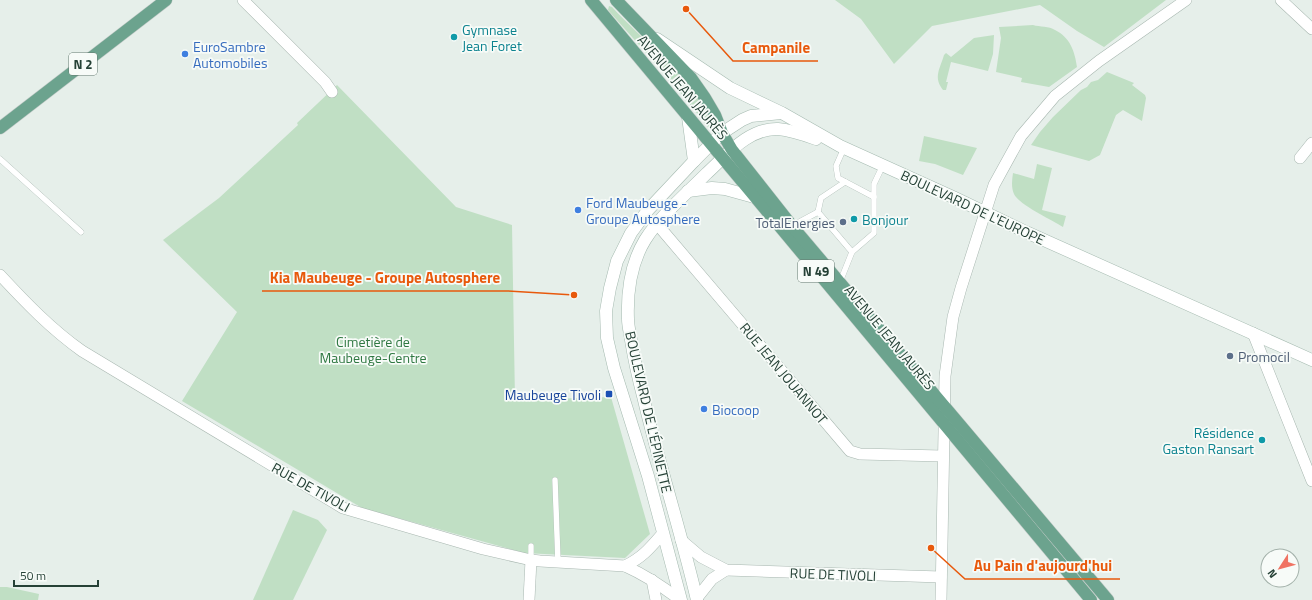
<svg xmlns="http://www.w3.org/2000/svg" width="1312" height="600" font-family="'Titillium Web',sans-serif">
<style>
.green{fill:#c0dfc4}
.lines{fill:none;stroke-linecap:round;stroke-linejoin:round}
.lane-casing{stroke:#a8b7b0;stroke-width:6}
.street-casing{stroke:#a8b7b0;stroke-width:12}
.secondary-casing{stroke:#a5bab0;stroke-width:13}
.primary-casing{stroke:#c2cac7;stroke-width:13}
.lane{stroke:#fff;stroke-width:5.5}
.street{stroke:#fff;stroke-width:11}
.secondary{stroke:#fff;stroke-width:12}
.primary{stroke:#6ca38e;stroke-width:12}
.culture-dot{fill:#0f9aa8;stroke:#f7fbf8;stroke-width:1.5}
.shop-dot{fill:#3f7fe0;stroke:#f7fbf8;stroke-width:1.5}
.service-dot{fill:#5c6f8a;stroke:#f7fbf8;stroke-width:1.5}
.transit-dot{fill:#1a4fb4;stroke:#f7fbf8;stroke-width:1.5}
.labels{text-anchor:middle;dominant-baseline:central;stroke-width:3.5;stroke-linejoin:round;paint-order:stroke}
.shield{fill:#f7fbf8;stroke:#647970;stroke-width:1}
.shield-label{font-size:13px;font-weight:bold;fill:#254136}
.culture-label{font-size:14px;fill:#0d838f;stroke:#f7fbf8;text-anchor:start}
.shop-label{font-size:14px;fill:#366cbe;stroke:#f7fbf8;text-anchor:start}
.street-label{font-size:14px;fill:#254136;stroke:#f7fbf8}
.service-label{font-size:14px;fill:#4e5e75;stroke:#f7fbf8;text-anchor:end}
.park-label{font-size:14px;fill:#2f7842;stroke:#f7fbf8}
.transit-label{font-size:14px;fill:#164399;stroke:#f7fbf8;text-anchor:end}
.leader{fill:none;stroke:#e8590c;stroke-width:1.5}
.callout-dot{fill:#e8590c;stroke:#f7fbf8;stroke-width:1.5}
.callout-label{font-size:15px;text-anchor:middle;font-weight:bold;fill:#e8590c;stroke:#f7fbf8;stroke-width:3.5;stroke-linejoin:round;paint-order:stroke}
</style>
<rect width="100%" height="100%" fill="#e6efea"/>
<g class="green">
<path d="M835,0H1166L1104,47L1077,31L1040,5L932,26L894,64L861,19Z"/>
<path d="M609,6L612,7C643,41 697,82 712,125L710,128L708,127L672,82L608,10Z"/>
<path d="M1033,25C1040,27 1049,26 1055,30C1070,37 1075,52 1077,67L1049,87L1021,82L1022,78L996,72L1001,38L999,27Z"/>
<path d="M994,35L993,54L988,71L951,62L946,82H948L946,90H943C933,77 940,69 944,55L946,53L951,57L974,38Z"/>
<path d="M1107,72L1134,83L1132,85L1145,95L1146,98L1142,121L1123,110L1116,115L1100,155L1089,161L1031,145L1040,132L1053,117L1081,90L1087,87L1091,82L1098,80Z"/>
<path d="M337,85L456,207L512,225L515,400L611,397L650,534L625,558L524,553L362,508L182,401L237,312L163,240L219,198L298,125L297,123Z"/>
<path d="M924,136L977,148L963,175L935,164L919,161Z"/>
<path d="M1037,164L1052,168L1042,210L1066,216L1063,227C1052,220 1019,205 1014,194C1011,187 1012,180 1013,173L1034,179Z"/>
<path d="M293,510L318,520L327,530L293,600H253Z"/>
<path d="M0,587H7L39,594L38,600H0Z"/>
</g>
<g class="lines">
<defs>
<g id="lane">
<path d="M844,148L836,166L838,178L874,197V184L883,165"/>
<path d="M0,159L81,232"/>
<path d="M818,212L821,198L845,182"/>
<path d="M792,226L818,212L852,252L840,282"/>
<path d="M852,252L874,233V197"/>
<path d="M555,480L558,562"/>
<path d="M531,560V546"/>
</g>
<g id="street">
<path d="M243,0L325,82L332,92"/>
<path d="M1281,0L1312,29"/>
<path d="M1300,158L1312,143"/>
<path d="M657,224L850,451L860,454L942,456"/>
<path d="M0,275C26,303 51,329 82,351L343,508L483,549L531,560L540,561L625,566C643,557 650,548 663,533"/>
<path d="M1253,333L1312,481"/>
<path d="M681,540L701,557L726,570L941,577"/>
<path d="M625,566C645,575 662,586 680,600"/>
<path d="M652,580L656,600"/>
<path d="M697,598L712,579L726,570"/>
<path d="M529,600L531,560"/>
<path d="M941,600L945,376L953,317L961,288L994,185L1021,136L1055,96L1099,61L1186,0"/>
</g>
<g id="secondary">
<path d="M657,39L730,88L782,113L840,146L955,198L1026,232L1312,360"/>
<path d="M688,117L694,161"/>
<path d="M688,191L712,188L725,189L754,197"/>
<path d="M681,600L648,476L614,368L607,338L606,311L610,288L617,261L631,233L648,210L694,161L722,133L742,120L751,116L781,113"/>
<path d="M697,600C681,532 659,464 643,396C638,377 634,359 631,340C630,333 628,326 628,319C627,293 631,263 645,240C660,216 686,194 706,174C727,155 748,128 778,129C791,130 805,135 816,139"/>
</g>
<g id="primary">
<path d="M591,0L1091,600"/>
<path d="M616,0L691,78L705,98L715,115L722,133L732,150L792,226L1108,600"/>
<path d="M0,128L166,0"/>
</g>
</defs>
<use href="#lane" class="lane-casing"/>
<use href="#street" class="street-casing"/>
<use href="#secondary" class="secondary-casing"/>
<use href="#primary" class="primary-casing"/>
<use href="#lane" class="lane"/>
<use href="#street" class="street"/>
<use href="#secondary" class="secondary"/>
<use href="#primary" class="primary"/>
</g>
<g class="culture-dot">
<circle cx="454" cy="37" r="4"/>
<circle cx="854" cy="219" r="4"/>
<circle cx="1262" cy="440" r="4"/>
</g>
<g class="shop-dot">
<circle cx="185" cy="54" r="4"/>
<circle cx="578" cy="210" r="4"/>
<circle cx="704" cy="409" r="4"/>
</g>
<g class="service-dot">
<circle cx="843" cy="222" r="4"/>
<circle cx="1230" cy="356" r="4"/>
</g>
<rect class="transit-dot" x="605" y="390" width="8" height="8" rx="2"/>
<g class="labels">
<g class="shield">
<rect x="69" y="53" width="28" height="22" rx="3"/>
<rect x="798" y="260" width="36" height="22" rx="3"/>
</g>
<g class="shield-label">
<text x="83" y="64">N 2</text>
<text x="816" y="271">N 49</text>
</g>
<g class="culture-label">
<text x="462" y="29">Gymnase<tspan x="462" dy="16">Jean Foret</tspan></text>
<text x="862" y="219">Bonjour</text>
<text x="1254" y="432" text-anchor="end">Résidence<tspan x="1254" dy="16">Gaston Ransart</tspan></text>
</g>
<g class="shop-label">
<text x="193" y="46">EuroSambre<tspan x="193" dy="16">Automobiles</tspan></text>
<text x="586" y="202">Ford Maubeuge -<tspan x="586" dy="16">Groupe Autosphere</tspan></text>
<text x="712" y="409">Biocoop</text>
</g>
<g class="street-label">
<text transform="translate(683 87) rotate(50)">AVENUE JEAN JAURÈS</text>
<text transform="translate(973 207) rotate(25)">BOULEVARD DE L'EUROPE</text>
<text transform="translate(890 337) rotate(50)">AVENUE JEAN JAURÈS</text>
<text transform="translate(784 373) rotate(50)">RUE JEAN JOUANNOT</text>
<text transform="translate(649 412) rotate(77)">BOULEVARD DE L'ÉPINETTE</text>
<text transform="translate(311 487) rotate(29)">RUE DE TIVOLI</text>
<text transform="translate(833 574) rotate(2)">RUE DE TIVOLI</text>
</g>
<g class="service-label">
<text x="835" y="222">TotalEnergies</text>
<text x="1238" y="356" text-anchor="start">Promocil</text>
</g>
<g class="park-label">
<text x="373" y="341">Cimetière de<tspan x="373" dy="16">Maubeuge-Centre</tspan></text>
</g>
<g class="transit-label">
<text x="601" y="394">Maubeuge Tivoli</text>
</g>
</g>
<path class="leader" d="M686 9L733 61H818M574 295L508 291H262M931 548L965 579H1120"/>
<g class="callout-dot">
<circle cx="686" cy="9" r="4"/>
<circle cx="574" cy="295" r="4"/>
<circle cx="931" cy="548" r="4"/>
</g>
<g class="callout-label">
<text x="776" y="53">Campanile</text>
<text x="385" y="283">Kia Maubeuge - Groupe Autosphere</text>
<text x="1043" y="571">Au Pain d'aujourd'hui</text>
</g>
<g transform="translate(1280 568) rotate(234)"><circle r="19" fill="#f7fbf8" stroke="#a3b1aa"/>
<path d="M0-3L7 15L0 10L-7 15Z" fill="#f07363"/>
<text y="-6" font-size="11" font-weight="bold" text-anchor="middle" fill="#254136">N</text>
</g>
<path d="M14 580v6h84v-6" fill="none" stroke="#254136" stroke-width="2"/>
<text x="20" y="580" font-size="12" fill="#254136" stroke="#f7fbf8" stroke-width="3" paint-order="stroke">50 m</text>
</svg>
